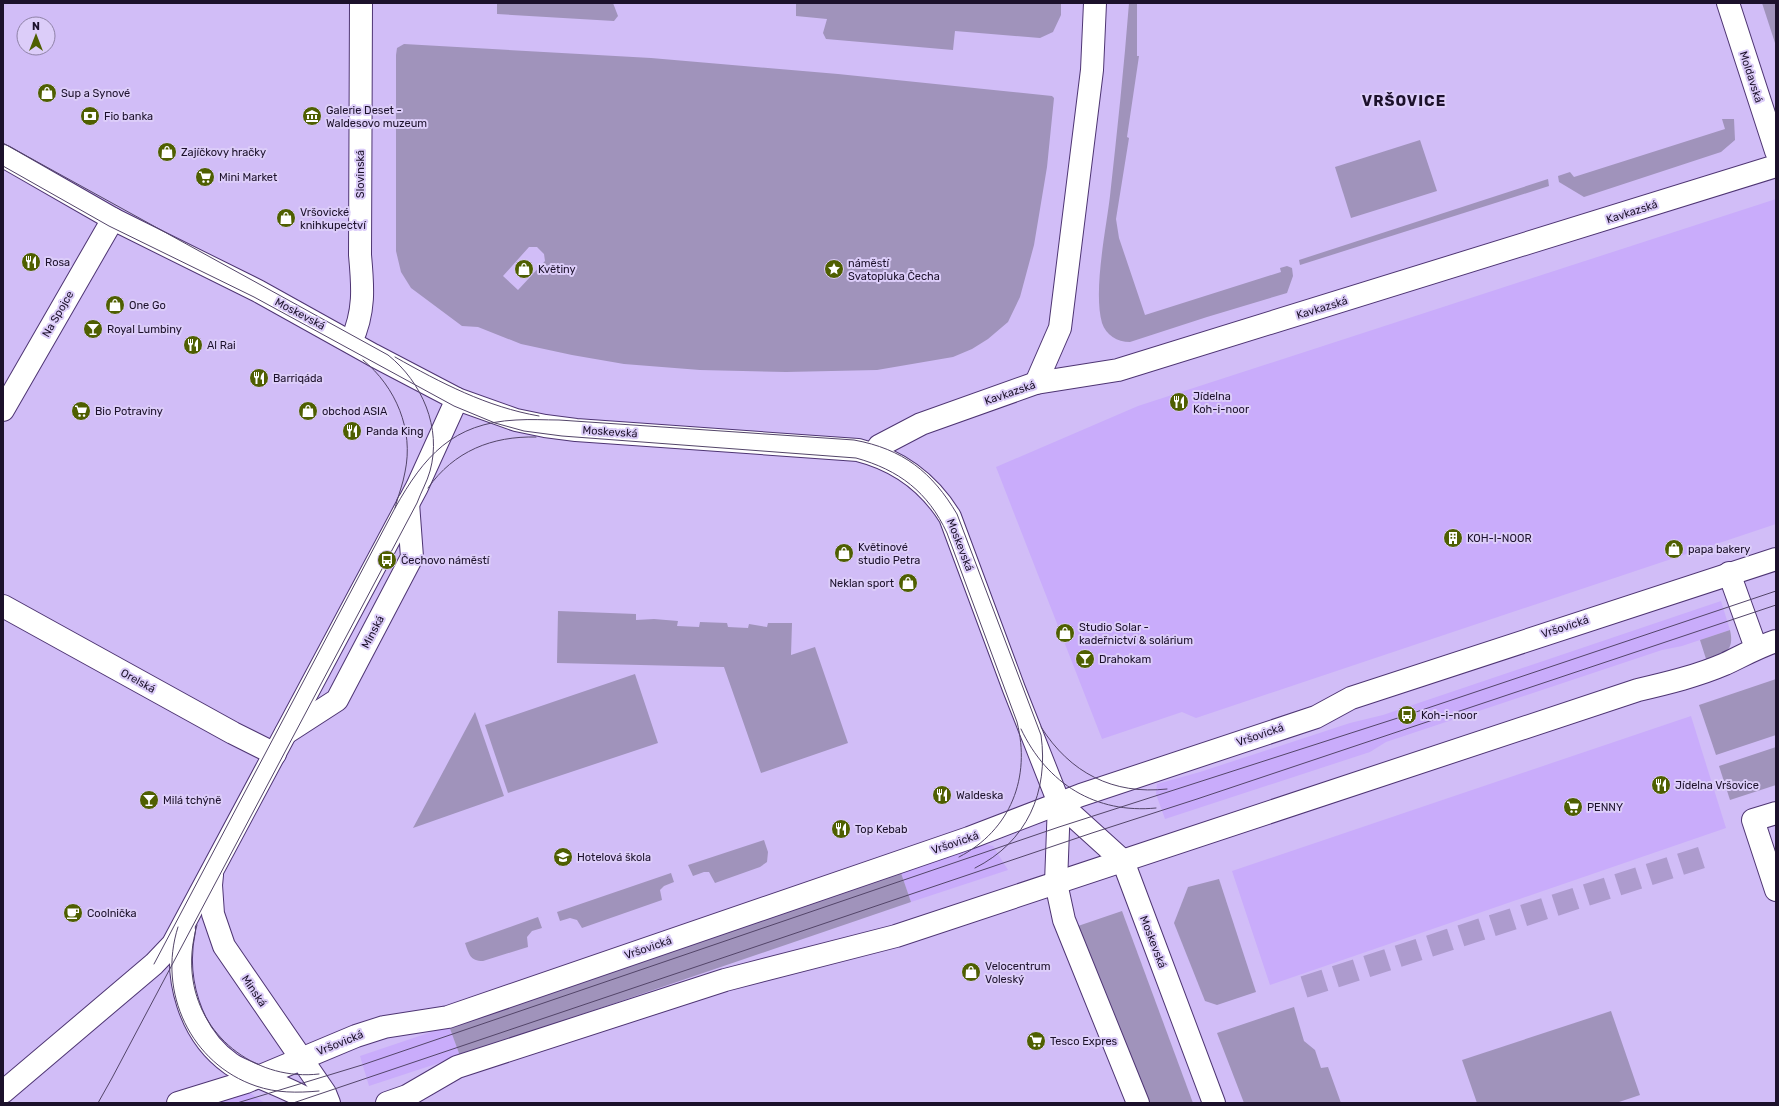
<svg xmlns="http://www.w3.org/2000/svg" width="1779" height="1106" font-family="Rubik,sans-serif">
<style>
.built{fill:#c9acfb}
.green{fill:#a093bb;fill-rule:evenodd}
.lines{fill:none;stroke-linecap:round;stroke-linejoin:round}
.street-tunnel{stroke:#ad9bce;stroke-width:22;stroke-dasharray:22 11;stroke-linecap:butt}
.street-casing{stroke:#4e3573;stroke-width:24}
.secondary-casing{stroke:#4e3573;stroke-width:24}
.street{stroke:#fff;stroke-width:22}
.secondary{stroke:#fff;stroke-width:22}
.tram{stroke:#534569;stroke-width:1}
.labels{text-anchor:middle;dominant-baseline:central;stroke-width:4;stroke-linejoin:round;paint-order:stroke}
.street-label{font-size:11px;fill:#1c112b;stroke:#dccdf9}
.poi-label{font-size:11px;fill:#1c112b;stroke:#dccdf9;text-anchor:start}
.district-label{font-size:15px;font-weight:bold;letter-spacing:1px;fill:#1c112b;stroke:#dccdf9}
</style>
<rect width="100%" height="100%" fill="#d1bdf7"/>
<g class="built">
<path d="M1776,199V524L1196,718L1182,712L1102,739L996,467L1138,406Z"/>
<path d="M1721,601L1730,630L1682,646L1662,650L1386,742L1370,752L1165,819L1156,794L1157,784L1200,772L1350,723L1383,715Z"/>
<path d="M1691,716L1726,828L1270,985L1232,871Z"/>
<path d="M984,844L993,846L1008,870L911,902L901,873Z"/>
<path d="M449,1026L460,1056L369,1086L360,1056Z"/>
<path d="M247,1091L265,1103H209Z"/>
</g>
<g class="green">
<path d="M497,3H613L618,16L614,21L497,14Z"/>
<path d="M796,3H1061V15L1053,32L1040,38L955,31L953,50L826,39L823,33L827,19L796,16Z"/>
<path d="M1129,3H1137V56H1139L1127,137L1129,138L1116,219L1119,238L1145,315L1281,272L1280,268L1287,266L1292,268L1293,276L1287,293L1207,317L1130,342C1117,342 1106,335 1102,323C1093,291 1106,230 1110,196C1117,132 1124,68 1129,3Z"/>
<path d="M1762,3H1776V46Z"/>
<path d="M404,44L651,58L838,74L1052,96L1054,98L1047,167L1034,245L1020,297L1008,322L988,339L972,349L953,357L877,370L786,372L700,370L624,364L572,355L521,344L478,327L462,326L411,288L401,272L396,251V55L397,48ZM529,247H537L544,254L545,261L518,290L503,276Z"/>
<path d="M1722,119H1734L1735,140L1721,152L1584,197L1559,182L1558,176L1570,172L1574,177L1725,129Z"/>
<path d="M1420,140L1437,191L1351,218L1335,167Z"/>
<path d="M1548,179L1549,186L1300,265L1299,260Z"/>
<path d="M558,611L636,614V620L654,619L678,621L677,626L699,627L700,622L727,623L728,627L748,628L749,624L767,627L768,623H792L791,655L815,647L848,743L761,773L724,667L557,663Z"/>
<path d="M1730,630C1735,652 1724,653 1707,662L1700,640Z"/>
<path d="M635,674L658,743L508,793L485,725Z"/>
<path d="M1776,679V735L1716,755L1699,705Z"/>
<path d="M475,712L504,796L413,828Z"/>
<path d="M1776,747V785L1730,800L1719,766Z"/>
<path d="M764,840L768,852L767,862L760,867L715,883L709,872H704L693,876L688,865Z"/>
<path d="M671,873L674,882L664,886L660,890L662,900L582,928L577,920L570,918L560,921L557,912Z"/>
<path d="M901,873L911,902L460,1056L449,1026Z"/>
<path d="M1219,879L1256,992L1217,1005L1205,1001L1174,923L1188,887Z"/>
<path d="M1122,911L1193,1103H1148L1078,926Z"/>
<path d="M538,917L542,928L532,931L527,937L528,947L483,961C470,961 469,954 465,943Z"/>
<path d="M1294,1007L1304,1041L1315,1050L1321,1068L1328,1067L1341,1103H1244L1217,1033Z"/>
<path d="M1611,1011L1640,1095L1616,1103H1477L1462,1060Z"/>
</g>
<g class="lines">
<path class="street-tunnel" d="M1304,987L1703,857"/>
<defs>
<g id="street">
<path d="M1728,3L1776,151"/>
<path d="M3,156L113,219L258,291L373,355L457,399L516,420L545,426L576,430L858,450C898,460 929,483 950,517L1014,689L1059,803"/>
<path d="M351,342C365,312 363,287 360,255L361,3"/>
<path d="M1036,383L1060,328L1092,70L1095,3"/>
<path d="M3,410L113,219"/>
<path d="M874,454L879,446L921,424L1036,383L1118,370L1776,166"/>
<path d="M1729,573L1756,648"/>
<path d="M3,606L233,733L275,754"/>
<path d="M286,733L337,700L412,557L408,503"/>
<path d="M1776,813L1753,820L1776,890"/>
<path d="M212,875L211,885L213,914L224,946L325,1093L329,1103"/>
<path d="M184,930C174,978 189,1034 231,1064C240,1070 250,1073 259,1077C278,1085 297,1093 315,1103"/>
<path d="M3,1092L154,964L173,944L417,487L457,399"/>
</g>
<g id="secondary">
<path d="M1059,803L1123,861L1214,1103"/>
<path d="M1059,803L1056,883L1064,920L1138,1103"/>
<path d="M178,1103L246,1082L356,1036L384,1027L448,1017L969,838L1081,795L1316,717L1351,698L1776,559"/>
<path d="M387,1103L407,1096L457,1067L725,980L896,936L1638,690C1668,683 1697,676 1725,664C1742,656 1758,647 1776,641"/>
</g>
</defs>
<use href="#street" class="street-casing"/>
<use href="#secondary" class="secondary-casing"/>
<use href="#street" class="street"/>
<use href="#secondary" class="secondary"/>
<g class="tram">
<path d="M3,143L388,355C422,382 442,428 430,471C427,482 421,492 417,503L112,1078L98,1103"/>
<path d="M3,166L109,226L254,297L454,406L495,423L524,431L562,436L856,458C899,470 928,492 947,533L1017,722C1031,777 1011,830 959,857"/>
<path d="M395,357C441,383 487,407 539,416"/>
<path d="M428,488C454,451 492,436 536,437"/>
<path d="M395,508C424,456 453,423 516,420C531,419 545,420 559,420L854,440C903,449 932,472 957,514L1041,735C1049,792 1027,842 975,868"/>
<path d="M1041,727C1070,773 1113,795 1167,789"/>
<path d="M1021,729C1047,784 1096,814 1156,808"/>
<path d="M197,925C192,943 190,961 193,980C202,1040 259,1081 319,1074"/>
<path d="M178,927C157,992 191,1064 256,1086C276,1093 297,1093 319,1091"/>
<path d="M154,964L395,508C398,496 403,484 405,472C414,430 396,387 363,360"/>
<path d="M237,1103L362,1065L1059,827L1407,715L1776,591"/>
<path d="M293,1103L1092,833L1197,799L1776,605"/>
</g>
</g>
<defs>
<symbol id="shop-disc" viewBox="-11 -11 22 22"><circle r="9.5" fill="#4f5f01" stroke="#dccdf9"/><path d="M-5-2.5h2.3a2.7 3.5 0 0 1 5.4 0H5L5.5 6h-11ZM-1.5-2.5h3a1.5 2.3 0 0 0-3 0Z" fill="#fff"/></symbol>
<symbol id="bank-disc" viewBox="-11 -11 22 22"><circle r="9.5" fill="#4f5f01" stroke="#dccdf9"/><path d="M-6-4H6V4H-6ZM0-2.3a2.3 2.3 0 1 0 0 4.6a2.3 2.3 0 1 0 0-4.6Z" fill="#fff"/></symbol>
<symbol id="museum-disc" viewBox="-11 -11 22 22"><circle r="9.5" fill="#4f5f01" stroke="#dccdf9"/><path d="M0-6L6-3V-2H-6V-3ZM-5-1h2V3h-2ZM-1-1h2V3h-2ZM3-1h2V3H3ZM-6 4H6V6H-6Z" fill="#fff"/></symbol>
<symbol id="supermarket-disc" viewBox="-11 -11 22 22"><circle r="9.5" fill="#4f5f01" stroke="#dccdf9"/><path d="M-6-5.5h2.5l.6 2H6L4.5 2H-2.5L-4.4-4H-6ZM-1.5 3.2a1.3 1.3 0 1 0 .1 0ZM3 3.2a1.3 1.3 0 1 0 .1 0Z" fill="#fff"/></symbol>
<symbol id="restaurant-disc" viewBox="-11 -11 22 22"><circle r="9.5" fill="#4f5f01" stroke="#dccdf9"/><path d="M-5-6h1v4h1v-4h1v4h1v-4h1v5L-1.5 .5V6h-2V.5L-5-1ZM5-6V6H3V1.5H1.5Q1.5-4 5-6Z" fill="#fff"/></symbol>
<symbol id="sight-disc" viewBox="-11 -11 22 22"><circle r="9.5" fill="#4f5f01" stroke="#dccdf9"/><path d="M0-6L1.8-2.2L6-1.7L2.9 1.2L3.7 5.4L0 3.3L-3.7 5.4L-2.9 1.2L-6-1.7L-1.8-2.2Z" fill="#fff"/></symbol>
<symbol id="bar-disc" viewBox="-11 -11 22 22"><circle r="9.5" fill="#4f5f01" stroke="#dccdf9"/><path d="M-6-5H6L.8 .8V4.5H3.5V6h-7V4.5H-.8V.8Z" fill="#fff"/></symbol>
<symbol id="building-disc" viewBox="-11 -11 22 22"><circle r="9.5" fill="#4f5f01" stroke="#dccdf9"/><path d="M-4-6H4V6H1V3H-1V6H-4ZM-2.5-4.3h1.7v1.8h-1.7ZM.8-4.3h1.7v1.8H.8ZM-2.5-1h1.7V.8h-1.7ZM.8-1h1.7V.8H.8Z" fill="#fff"/></symbol>
<symbol id="bus-disc" viewBox="-11 -11 22 22"><circle r="9.5" fill="#4f5f01" stroke="#dccdf9"/><path d="M-5-6H5V4H4V6H2V4H-2V6H-4V4H-5ZM-3.5-4V0h7V-4ZM-3.5 1.2v1.5H-2V1.2ZM2 1.2v1.5H3.5V1.2Z" fill="#fff"/></symbol>
<symbol id="university-disc" viewBox="-11 -11 22 22"><circle r="9.5" fill="#4f5f01" stroke="#dccdf9"/><path d="M0-5L7-2L0 1L-7-2ZM-4 1L0 2.5L4 1V4Q0 6-4 4Z" fill="#fff"/></symbol>
<symbol id="cafe-disc" viewBox="-11 -11 22 22"><circle r="9.5" fill="#4f5f01" stroke="#dccdf9"/><path d="M-5.5-4.5H6V0H3Q3 3.5 0 3.5H-2.5Q-5.5 3.5-5.5 0ZM3-3.2v2h1.7v-2ZM-6 4.5H4V6H-6Z" fill="#fff"/></symbol>
</defs>
<g fill-rule="evenodd">
<use href="#shop-disc" x="36" y="82" width="22" height="22"/>
<use href="#bank-disc" x="79" y="105" width="22" height="22"/>
<use href="#museum-disc" x="301" y="105" width="22" height="22"/>
<use href="#shop-disc" x="156" y="141" width="22" height="22"/>
<use href="#supermarket-disc" x="194" y="166" width="22" height="22"/>
<use href="#shop-disc" x="275" y="207" width="22" height="22"/>
<use href="#restaurant-disc" x="20" y="251" width="22" height="22"/>
<use href="#shop-disc" x="513" y="258" width="22" height="22"/>
<use href="#sight-disc" x="823" y="258" width="22" height="22"/>
<use href="#shop-disc" x="104" y="294" width="22" height="22"/>
<use href="#bar-disc" x="82" y="318" width="22" height="22"/>
<use href="#restaurant-disc" x="182" y="334" width="22" height="22"/>
<use href="#restaurant-disc" x="248" y="367" width="22" height="22"/>
<use href="#restaurant-disc" x="1168" y="391" width="22" height="22"/>
<use href="#supermarket-disc" x="70" y="400" width="22" height="22"/>
<use href="#shop-disc" x="297" y="400" width="22" height="22"/>
<use href="#restaurant-disc" x="341" y="420" width="22" height="22"/>
<use href="#building-disc" x="1442" y="527" width="22" height="22"/>
<use href="#shop-disc" x="1663" y="538" width="22" height="22"/>
<use href="#shop-disc" x="833" y="542" width="22" height="22"/>
<use href="#bus-disc" x="376" y="549" width="22" height="22"/>
<use href="#shop-disc" x="897" y="572" width="22" height="22"/>
<use href="#shop-disc" x="1054" y="622" width="22" height="22"/>
<use href="#bar-disc" x="1074" y="648" width="22" height="22"/>
<use href="#bus-disc" x="1396" y="704" width="22" height="22"/>
<use href="#restaurant-disc" x="1650" y="774" width="22" height="22"/>
<use href="#restaurant-disc" x="931" y="784" width="22" height="22"/>
<use href="#bar-disc" x="138" y="789" width="22" height="22"/>
<use href="#supermarket-disc" x="1562" y="796" width="22" height="22"/>
<use href="#restaurant-disc" x="830" y="818" width="22" height="22"/>
<use href="#university-disc" x="552" y="846" width="22" height="22"/>
<use href="#cafe-disc" x="62" y="902" width="22" height="22"/>
<use href="#shop-disc" x="960" y="961" width="22" height="22"/>
<use href="#supermarket-disc" x="1025" y="1030" width="22" height="22"/>
</g>
<g class="labels">
<g class="street-label">
<text transform="translate(1751 77) rotate(72)">Moldavská</text>
<text transform="translate(360 174) rotate(-90)">Slovinská</text>
<text transform="translate(1632 212) rotate(-18)">Kavkazská</text>
<text transform="translate(1322 308) rotate(-17)">Kavkazská</text>
<text transform="translate(58 314) rotate(-60)">Na Spojce</text>
<text transform="translate(300 314) rotate(28)">Moskevská</text>
<text transform="translate(1010 393) rotate(-19)">Kavkazská</text>
<text transform="translate(610 432) rotate(4)">Moskevská</text>
<text transform="translate(960 545) rotate(69)">Moskevská</text>
<text transform="translate(1565 627) rotate(-18)">Vršovická</text>
<text transform="translate(373 632) rotate(-62)">Minská</text>
<text transform="translate(138 681) rotate(29)">Orelská</text>
<text transform="translate(1260 735) rotate(-19)">Vršovická</text>
<text transform="translate(955 843) rotate(-19)">Vršovická</text>
<text transform="translate(1153 942) rotate(69)">Moskevská</text>
<text transform="translate(648 948) rotate(-19)">Vršovická</text>
<text transform="translate(254 991) rotate(56)">Minská</text>
<text transform="translate(340 1043) rotate(-22)">Vršovická</text>
</g>
<g class="poi-label">
<text x="61" y="93">Sup a Synové</text>
<text x="326" y="110">Galerie Deset -<tspan x="326" dy="13">Waldesovo muzeum</tspan></text>
<text x="104" y="116">Fio banka</text>
<text x="181" y="152">Zajíčkovy hračky</text>
<text x="219" y="177">Mini Market</text>
<text x="300" y="212">Vršovické<tspan x="300" dy="13">knihkupectví</tspan></text>
<text x="45" y="262">Rosa</text>
<text x="848" y="263">náměstí<tspan x="848" dy="13">Svatopluka Čecha</tspan></text>
<text x="538" y="269">Květiny</text>
<text x="129" y="305">One Go</text>
<text x="107" y="329">Royal Lumbiny</text>
<text x="207" y="345">Al Rai</text>
<text x="273" y="378">Barriqáda</text>
<text x="1193" y="396">Jídelna<tspan x="1193" dy="13">Koh-i-noor</tspan></text>
<text x="95" y="411">Bio Potraviny</text>
<text x="322" y="411">obchod ASIA</text>
<text x="366" y="431">Panda King</text>
<text x="1467" y="538">KOH-I-NOOR</text>
<text x="858" y="547">Květinové<tspan x="858" dy="13">studio Petra</tspan></text>
<text x="1688" y="549">papa bakery</text>
<text x="401" y="560">Čechovo náměstí</text>
<text x="894" y="583" text-anchor="end">Neklan sport</text>
<text x="1079" y="627">Studio Solar -<tspan x="1079" dy="13">kadeřnictví &amp; solárium</tspan></text>
<text x="1099" y="659">Drahokam</text>
<text x="1421" y="715">Koh-i-noor</text>
<text x="1675" y="785">Jídelna Vršovice</text>
<text x="956" y="795">Waldeska</text>
<text x="163" y="800">Milá tchýně</text>
<text x="1587" y="807">PENNY</text>
<text x="855" y="829">Top Kebab</text>
<text x="577" y="857">Hotelová škola</text>
<text x="87" y="913">Coolnička</text>
<text x="985" y="966">Velocentrum<tspan x="985" dy="13">Voleský</tspan></text>
<text x="1050" y="1041">Tesco Expres</text>
</g>
<g class="district-label">
<text x="1404" y="101">VRŠOVICE</text>
</g>
</g>
<rect width="1779" height="1106" fill="none" stroke="#1c112b" stroke-width="8"/>
<g transform="translate(36 36)"><circle r="19" fill="#dccdf9" stroke="#8f82a7"/>
<path d="M0-3L7 15L0 10L-7 15Z" fill="#4f5f01"/>
<text y="-6" font-size="11" font-weight="bold" text-anchor="middle" fill="#1c112b">N</text>
</g>
</svg>
